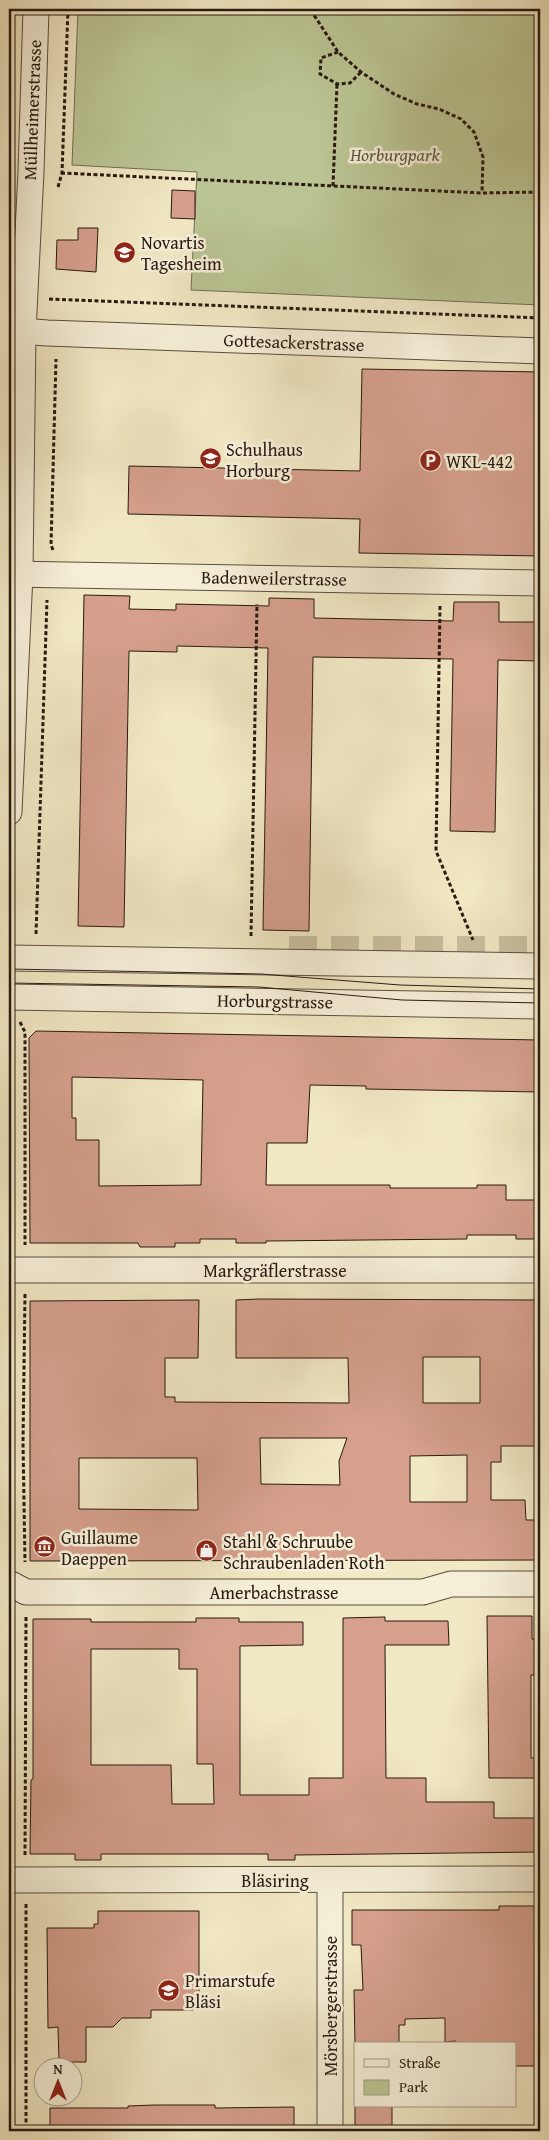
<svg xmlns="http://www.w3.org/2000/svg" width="549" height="2140" font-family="'Gentium Book Plus',serif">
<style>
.green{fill:#bbc594;stroke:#726f52}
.building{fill:#d6a08d;stroke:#291911;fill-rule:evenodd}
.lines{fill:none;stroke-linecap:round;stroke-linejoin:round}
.highway-tunnel{stroke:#c9bfa0;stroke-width:28;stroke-dasharray:28 14;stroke-linecap:butt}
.street-casing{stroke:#5b4d3e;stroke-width:27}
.path{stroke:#291911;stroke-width:3;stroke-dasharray:4 2.5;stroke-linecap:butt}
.street{stroke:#f6f0d9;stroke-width:25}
.tram{stroke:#291911;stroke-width:1}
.labels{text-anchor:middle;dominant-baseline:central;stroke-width:5;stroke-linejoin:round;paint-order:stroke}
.street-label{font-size:18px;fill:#291911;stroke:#f6f0d9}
.park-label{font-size:18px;font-style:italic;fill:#5c553f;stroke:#f6f0d9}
.poi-label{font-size:18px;fill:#291911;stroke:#f6f0d9;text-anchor:start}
</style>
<rect width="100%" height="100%" fill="#f1e8c4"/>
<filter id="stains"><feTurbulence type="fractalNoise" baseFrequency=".004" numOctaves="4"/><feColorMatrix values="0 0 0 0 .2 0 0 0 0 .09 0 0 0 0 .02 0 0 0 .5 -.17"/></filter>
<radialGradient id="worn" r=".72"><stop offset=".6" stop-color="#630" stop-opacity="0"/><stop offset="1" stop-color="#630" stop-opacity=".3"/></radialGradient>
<path class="green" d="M78,9H540V305L191,290L197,172L72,165Z"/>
<g class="building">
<path d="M172,190L195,191V219L171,218Z"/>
<path d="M78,228H98L96,272L56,269L57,240H78Z"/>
<path d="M362,369L540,372V556L359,553L360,519L128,514L129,466L360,471Z"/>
<path d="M84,595L130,596L129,609L176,610V604L269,606V598L314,599V618L453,621L454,602H499V622H540V661L498,660L495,832L450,831L453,659L313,657L309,931L263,930L268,648L177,646V652L129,651L124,927L78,926Z"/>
<path d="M36,1031L540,1040V1092L366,1089V1086L310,1085L307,1143H267L266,1185H390V1188H477V1185H506V1200H540V1239H516V1235H467V1239L266,1241V1243H236V1239H200V1243H175V1247H140L138,1243H30L29,1038ZM72,1077L203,1080L201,1185L99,1186V1140H76V1118H72Z"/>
<path d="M259,1299L540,1300V1446H501V1462H491V1500H525L526,1520H540V1560L30,1561V1301L199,1300L198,1358H165V1397H175V1402L349,1403L348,1358H236V1300ZM423,1357H480V1403H423ZM260,1438H347L339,1461L340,1485L261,1484ZM467,1455V1502H410V1456ZM79,1458H197L198,1510L79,1509Z"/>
<path d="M487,1616H532V1639H540V1675H531V1758H540V1778H489Z"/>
<path d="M385,1617V1621H448L449,1645H385L386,1778H426V1802H494V1818H540V1852L295,1855V1860H268V1854H101V1860H75V1854H30L31,1780L33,1779V1619H91V1622H196V1618H239V1622H303V1645L240,1646V1795H309V1778H343V1618ZM91,1649H179V1669H197V1764H213L214,1804H172L171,1765H91Z"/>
<path d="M499,1906H540V2066H515V2044H456V2041L445,2042V2018L405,2019V2025H399V2044H355L354,1990H363L361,1945H352V1910H499Z"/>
<path d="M98,1911H199V2001H197V2008H193V2010H151V2018H122L113,2027H86V2062H59L58,2027L48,2028L47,1928H94V1924H98Z"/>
<path d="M155,2105H215V2108L294,2107V2131H50V2108H128V2106Z"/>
<rect x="355" y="2106" width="37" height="25"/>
</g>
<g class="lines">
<path class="highway-tunnel" d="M289,950H540"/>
<defs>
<g id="street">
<path d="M9,330L47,333L540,351"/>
<path d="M9,574L540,583"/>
<path d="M9,812L20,574L23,331L31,172L36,9"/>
<path d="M9,958L540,966"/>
<path d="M9,997L540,1006"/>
<path d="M9,1270H540"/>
<path d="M9,1583L26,1592H423L451,1584H540"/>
<path d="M9,1880L540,1879"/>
<path d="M330,1880V2131"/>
</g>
</defs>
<use href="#street" class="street-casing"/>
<g class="path">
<path d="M313,9L314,15L338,52L361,72L394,94L417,104L439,109L461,119L474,132L483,157L482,193"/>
<path d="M338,52L321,58L320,74L337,84L350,83L361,72"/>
<path d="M61,173L482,193L540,192"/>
<path d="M333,186L337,84"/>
<path d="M58,187L62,173L68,9"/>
<path d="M49,299L540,318"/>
<path d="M53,550L51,545L56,359"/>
<path d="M440,606L436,851L473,940"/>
<path d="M36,934L47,600"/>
<path d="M251,936L257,604"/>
<path d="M20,1022L25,1032V1245"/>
<path d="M25,1294L23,1442L25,1562"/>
<path d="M25,1855L26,1616"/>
<path d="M26,1904V2131"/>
</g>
<use href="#street" class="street"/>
<g class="tram">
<path d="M9,969L261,974L400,985L540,989"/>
<path d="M9,983L259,987L402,1000L540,1003"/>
</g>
</g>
<defs>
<symbol id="school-disc" viewBox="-11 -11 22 22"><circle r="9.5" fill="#8f2418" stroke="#f6f0d9"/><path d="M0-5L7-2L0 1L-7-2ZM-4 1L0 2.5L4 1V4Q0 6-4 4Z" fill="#fff"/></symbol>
<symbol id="parking-disc" viewBox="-11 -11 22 22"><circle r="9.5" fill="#8f2418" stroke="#f6f0d9"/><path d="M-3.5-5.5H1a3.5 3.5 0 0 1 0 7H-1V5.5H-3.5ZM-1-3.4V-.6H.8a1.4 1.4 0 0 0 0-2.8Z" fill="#fff"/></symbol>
<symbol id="museum-disc" viewBox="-11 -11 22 22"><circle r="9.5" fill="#8f2418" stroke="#f6f0d9"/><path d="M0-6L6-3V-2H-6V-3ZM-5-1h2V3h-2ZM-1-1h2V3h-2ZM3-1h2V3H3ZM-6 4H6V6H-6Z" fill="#fff"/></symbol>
<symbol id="shop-disc" viewBox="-11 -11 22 22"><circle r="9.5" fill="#8f2418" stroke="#f6f0d9"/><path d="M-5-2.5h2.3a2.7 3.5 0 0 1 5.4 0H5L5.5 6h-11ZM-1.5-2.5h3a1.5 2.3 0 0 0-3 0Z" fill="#fff"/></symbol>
</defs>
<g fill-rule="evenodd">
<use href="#school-disc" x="112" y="240" width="25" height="25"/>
<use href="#school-disc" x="198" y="446" width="25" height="25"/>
<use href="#parking-disc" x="418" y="448" width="25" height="25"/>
<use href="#museum-disc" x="32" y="1534" width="25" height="25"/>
<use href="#shop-disc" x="194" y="1538" width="25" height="25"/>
<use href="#school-disc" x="156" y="1978" width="25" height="25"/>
</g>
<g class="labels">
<g class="street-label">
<text transform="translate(32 110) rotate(-88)">Müllheimerstrasse</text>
<text transform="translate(294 342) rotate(2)">Gottesackerstrasse</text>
<text transform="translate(274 578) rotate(1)">Badenweilerstrasse</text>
<text transform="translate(275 1001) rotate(1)">Horburgstrasse</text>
<text x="275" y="1270">Markgräflerstrasse</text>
<text x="274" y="1592">Amerbachstrasse</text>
<text x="275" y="1880">Bläsiring</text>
<text transform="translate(330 2006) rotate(-90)">Mörsbergerstrasse</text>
</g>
<g class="park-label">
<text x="395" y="154">Horburgpark</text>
</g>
<g class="poi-label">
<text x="141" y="242">Novartis<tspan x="141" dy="21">Tagesheim</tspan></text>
<text x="226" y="449">Schulhaus<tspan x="226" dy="21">Horburg</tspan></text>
<text x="446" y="461">WKL-442</text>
<text x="61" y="1537">Guillaume<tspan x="61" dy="21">Daeppen</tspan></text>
<text x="223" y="1541">Stahl &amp; Schruube<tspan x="223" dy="21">Schraubenladen Roth</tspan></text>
<text x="185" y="1980">Primarstufe<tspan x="185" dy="21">Bläsi</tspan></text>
</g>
</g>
<rect width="549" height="2140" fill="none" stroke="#f1e8c4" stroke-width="30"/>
<rect x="10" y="10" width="529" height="2120" fill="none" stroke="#291911" stroke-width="2.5"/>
<rect x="15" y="15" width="519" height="2110" fill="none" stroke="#291911"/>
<rect x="354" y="2042" width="162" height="65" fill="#f6f0d9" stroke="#a49a89"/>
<rect x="364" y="2059" width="25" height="8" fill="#f6f0d9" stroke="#a49a89"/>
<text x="399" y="2068" font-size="15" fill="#291911">Straße</text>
<rect x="364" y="2080" width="25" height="15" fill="#bbc594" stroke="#a49a89"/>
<text x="399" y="2092" font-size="15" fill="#291911">Park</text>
<g transform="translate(58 2082)"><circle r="24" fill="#f6f0d9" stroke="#a49a89"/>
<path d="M0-4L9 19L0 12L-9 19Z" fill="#8f2418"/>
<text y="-8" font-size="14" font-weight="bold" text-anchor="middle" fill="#291911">N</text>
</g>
<rect width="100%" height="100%" filter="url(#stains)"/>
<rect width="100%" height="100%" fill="url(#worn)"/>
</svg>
